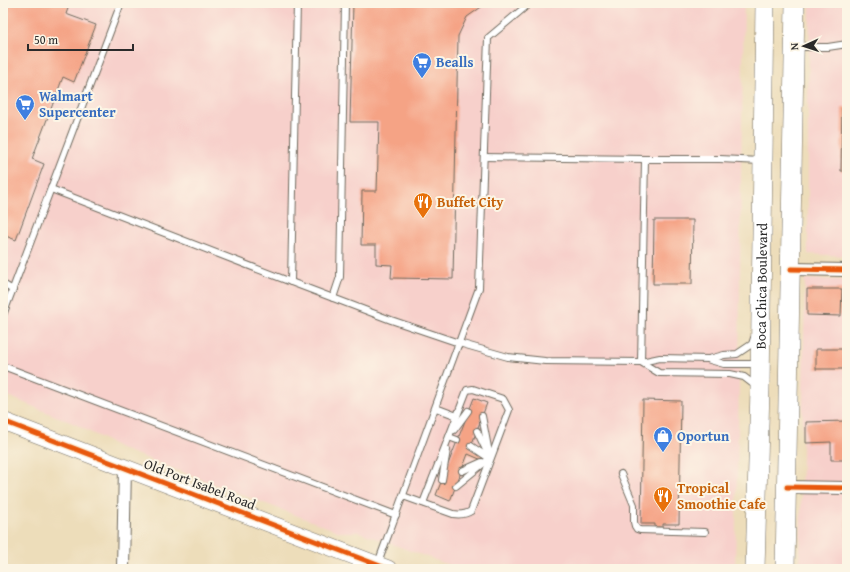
<svg xmlns="http://www.w3.org/2000/svg" width="850" height="572" font-family="'Gentium Book Plus',serif">
<style>
.built{fill:#f7d0cb}
.building{fill:#f5a385}
.lines{fill:none;stroke-linecap:round;stroke-linejoin:round}
.lane-casing{stroke:#6f695d;stroke-width:8}
.street-casing{stroke:#6f695d;stroke-width:14}
.secondary-casing{stroke:#6f695d;stroke-width:18}
.primary-casing{stroke:#6f695d;stroke-width:20}
.lane{stroke:#fff;stroke-width:6}
.street{stroke:#fff;stroke-width:12}
.secondary{stroke:#fff;stroke-width:17}
.primary{stroke:#fff;stroke-width:19}
.cycleway-casing{stroke:#fcf5e5;stroke-width:8}
.cycleway{stroke:#e8590c;stroke-width:5}
.labels{text-anchor:middle;dominant-baseline:central;stroke-width:4;stroke-linejoin:round;paint-order:stroke}
.shop-label{font-size:14px;font-weight:bold;fill:#366cbe;stroke:#fcf5e5;text-anchor:start}
.food-label{font-size:14px;font-weight:bold;fill:#c56008;stroke:#fcf5e5;text-anchor:start}
.street-label{font-size:14px;fill:#2b2b2b;stroke:#fcf5e5}
</style>
<rect width="100%" height="100%" fill="#fcf5e5"/>
<filter id="ink" filterUnits="userSpaceOnUse"><feTurbulence type="fractalNoise" baseFrequency=".025" numOctaves="2"/><feDisplacementMap in="SourceGraphic" scale="8" xChannelSelector="R" yChannelSelector="G"/><feConvolveMatrix kernelMatrix="1 2 1 2 8 2 1 2 1" color-interpolation-filters="sRGB"/></filter>
<filter id="wash" filterUnits="userSpaceOnUse"><feTurbulence type="fractalNoise" baseFrequency=".012" numOctaves="4" result="noise"/><feDisplacementMap in="SourceGraphic" scale="16" xChannelSelector="R" yChannelSelector="G"/><feGaussianBlur stdDeviation="0.9" result="paint"/><feColorMatrix in="noise" values="0 0 0 0 0 0 0 0 0 0 0 0 0 0 0 0 0 1.4 0 .05"/><feComposite in="paint" operator="in"/></filter>
<g filter="url(#wash)">
<rect width="100%" height="100%" fill="#edddba"/>
<g class="built">
<path d="M3,3H744L741,175L739,386L735,569H460L359,532H340L122,449L75,424L3,394Z"/>
<path d="M810,3H847V256L808,254V104Z"/>
<path d="M805,279L847,280V569H800Z"/>
</g>
<g id="blocks">
<g class="building">
<path d="M3,3H70L66,14L96,25L74,82L63,77L32,159L44,164L16,240L3,235Z"/>
<path d="M353,3H487L467,17L458,36L453,279L391,278L392,265L376,264V245H361L362,191H377L379,122H350Z"/>
<path d="M842,107H847V171H841Z"/>
<path d="M654,220H693L692,284H653Z"/>
<path d="M807,289H842L841,316L807,315Z"/>
<rect x="816" y="349" width="31" height="20"/>
<path d="M474,398L487,403L470,449L484,455L482,460L468,454L450,501L436,495Z"/>
<path d="M643,400L681,401L679,524H663V527H655V524H641Z"/>
<path d="M847,421V460H831V442L806,443V422Z"/>
<path d="M845,501H847V537H846Z"/>
</g>
</g>
</g>
<g filter="url(#ink)">
<use href="#blocks" fill-opacity="0" stroke="#6f695d" stroke-width="1"/>
<g class="lines">
<defs>
<g id="lane">
<path d="M796,47H828L847,44"/>
<path d="M484,157L645,159H720L761,161"/>
<path d="M51,189L291,282L391,320L459,343L508,357L545,361L641,362L660,358L709,359L724,355L737,354L752,344L754,338"/>
<path d="M291,282L297,3"/>
<path d="M3,284L13,290"/>
<path d="M333,298L340,277L345,3"/>
<path d="M3,315L121,3"/>
<path d="M710,360L724,364H758"/>
<path d="M641,362L645,159"/>
<path d="M641,362L659,373L730,374L744,377L757,387"/>
<path d="M3,366L396,515"/>
<path d="M482,416L490,458"/>
<path d="M454,430L468,411"/>
<path d="M477,431L487,452"/>
<path d="M449,437L457,440"/>
<path d="M471,446L489,458"/>
<path d="M462,471L482,462"/>
<path d="M621,474L634,505V522L635,526L637,529L640,530L705,532"/>
<path d="M442,480L447,450"/>
<path d="M456,486L489,459"/>
<path d="M403,496L453,514C460,515 465,515 471,511L509,410L503,399L473,389L467,390L457,416L436,408"/>
<path d="M423,503L457,416"/>
<path d="M378,563L479,288L488,38L530,3"/>
</g>
<g id="street">
<path d="M791,269L847,270"/>
<path d="M787,487L847,488"/>
<path d="M123,569L125,467"/>
</g>
<path id="secondary" d="M3,421L388,569"/>
<g id="primary">
<path id="s1" d="M755,569L760,389L765,3"/>
<path d="M785,569L795,3"/>
</g>
</defs>
<use href="#lane" class="lane-casing"/>
<use href="#street" class="street-casing"/>
<use href="#secondary" class="secondary-casing"/>
<use href="#primary" class="primary-casing"/>
<use href="#lane" class="lane"/>
<use href="#street" class="street"/>
<use href="#secondary" class="secondary"/>
<use href="#primary" class="primary"/>
<defs>
<g id="cycleway">
<path d="M791,269L847,270"/>
<path d="M3,421L388,569"/>
<path d="M787,487L847,488"/>
</g>
</defs>
<use href="#cycleway" class="cycleway-casing"/>
<use href="#cycleway" class="cycleway"/>
</g>
</g>
<defs>
<symbol id="supermarket-pin" viewBox="-11 -11 22 30"><path d="M0 17L-7.5 6A9.5 9.5 0 1 1 7.5 6Z" fill="#3f7fe0" stroke="#fcf5e5"/><path d="M-6-5.5h2.5l.6 2H6L4.5 2H-2.5L-4.4-4H-6ZM-1.5 3.2a1.3 1.3 0 1 0 .1 0ZM3 3.2a1.3 1.3 0 1 0 .1 0Z" fill="#fff"/></symbol>
<symbol id="restaurant-pin" viewBox="-11 -11 22 30"><path d="M0 17L-7.5 6A9.5 9.5 0 1 1 7.5 6Z" fill="#e8710a" stroke="#fcf5e5"/><path d="M-5-6h1v4h1v-4h1v4h1v-4h1v5L-1.5 .5V6h-2V.5L-5-1ZM5-6V6H3V1.5H1.5Q1.5-4 5-6Z" fill="#fff"/></symbol>
<symbol id="shop-pin" viewBox="-11 -11 22 30"><path d="M0 17L-7.5 6A9.5 9.5 0 1 1 7.5 6Z" fill="#3f7fe0" stroke="#fcf5e5"/><path d="M-5-2.5h2.3a2.7 3.5 0 0 1 5.4 0H5L5.5 6h-11ZM-1.5-2.5h3a1.5 2.3 0 0 0-3 0Z" fill="#fff"/></symbol>
</defs>
<g fill-rule="evenodd">
<use href="#supermarket-pin" x="411" y="51" width="22" height="30"/>
<use href="#supermarket-pin" x="14" y="93" width="22" height="30"/>
<use href="#restaurant-pin" x="412" y="191" width="22" height="30"/>
<use href="#shop-pin" x="652" y="425" width="22" height="30"/>
<use href="#restaurant-pin" x="652" y="485" width="22" height="30"/>
</g>
<g class="labels">
<g class="shop-label">
<text x="436" y="62">Bealls</text>
<text x="39" y="96">Walmart<tspan x="39" dy="16">Supercenter</tspan></text>
<text x="677" y="436">Oportun</text>
</g>
<g class="food-label">
<text x="437" y="202">Buffet City</text>
<text x="677" y="488">Tropical<tspan x="677" dy="16">Smoothie Cafe</tspan></text>
</g>
<g class="street-label">
<text stroke="none"><textPath href="#s1" startOffset="283">Boca Chica Boulevard</textPath></text>
<text transform="translate(200 484) rotate(21)">Old Port Isabel Road</text>
</g>
</g>
<rect width="850" height="572" fill="none" stroke="#fcf5e5" stroke-width="16"/>
<g transform="translate(804 46) rotate(267)" stroke="#fcf5e5" stroke-width="3" paint-order="stroke">
<path d="M0-3L7 15L0 10L-7 15Z" fill="#2b2b2b"/>
<text y="-6" font-size="11" font-weight="bold" text-anchor="middle" fill="#2b2b2b">N</text>
</g>
<path d="M28 44v6h105v-6" fill="none" stroke="#2b2b2b" stroke-width="2"/>
<text x="34" y="44" font-size="12" fill="#2b2b2b" stroke="#fcf5e5" stroke-width="3" paint-order="stroke">50 m</text>
</svg>
